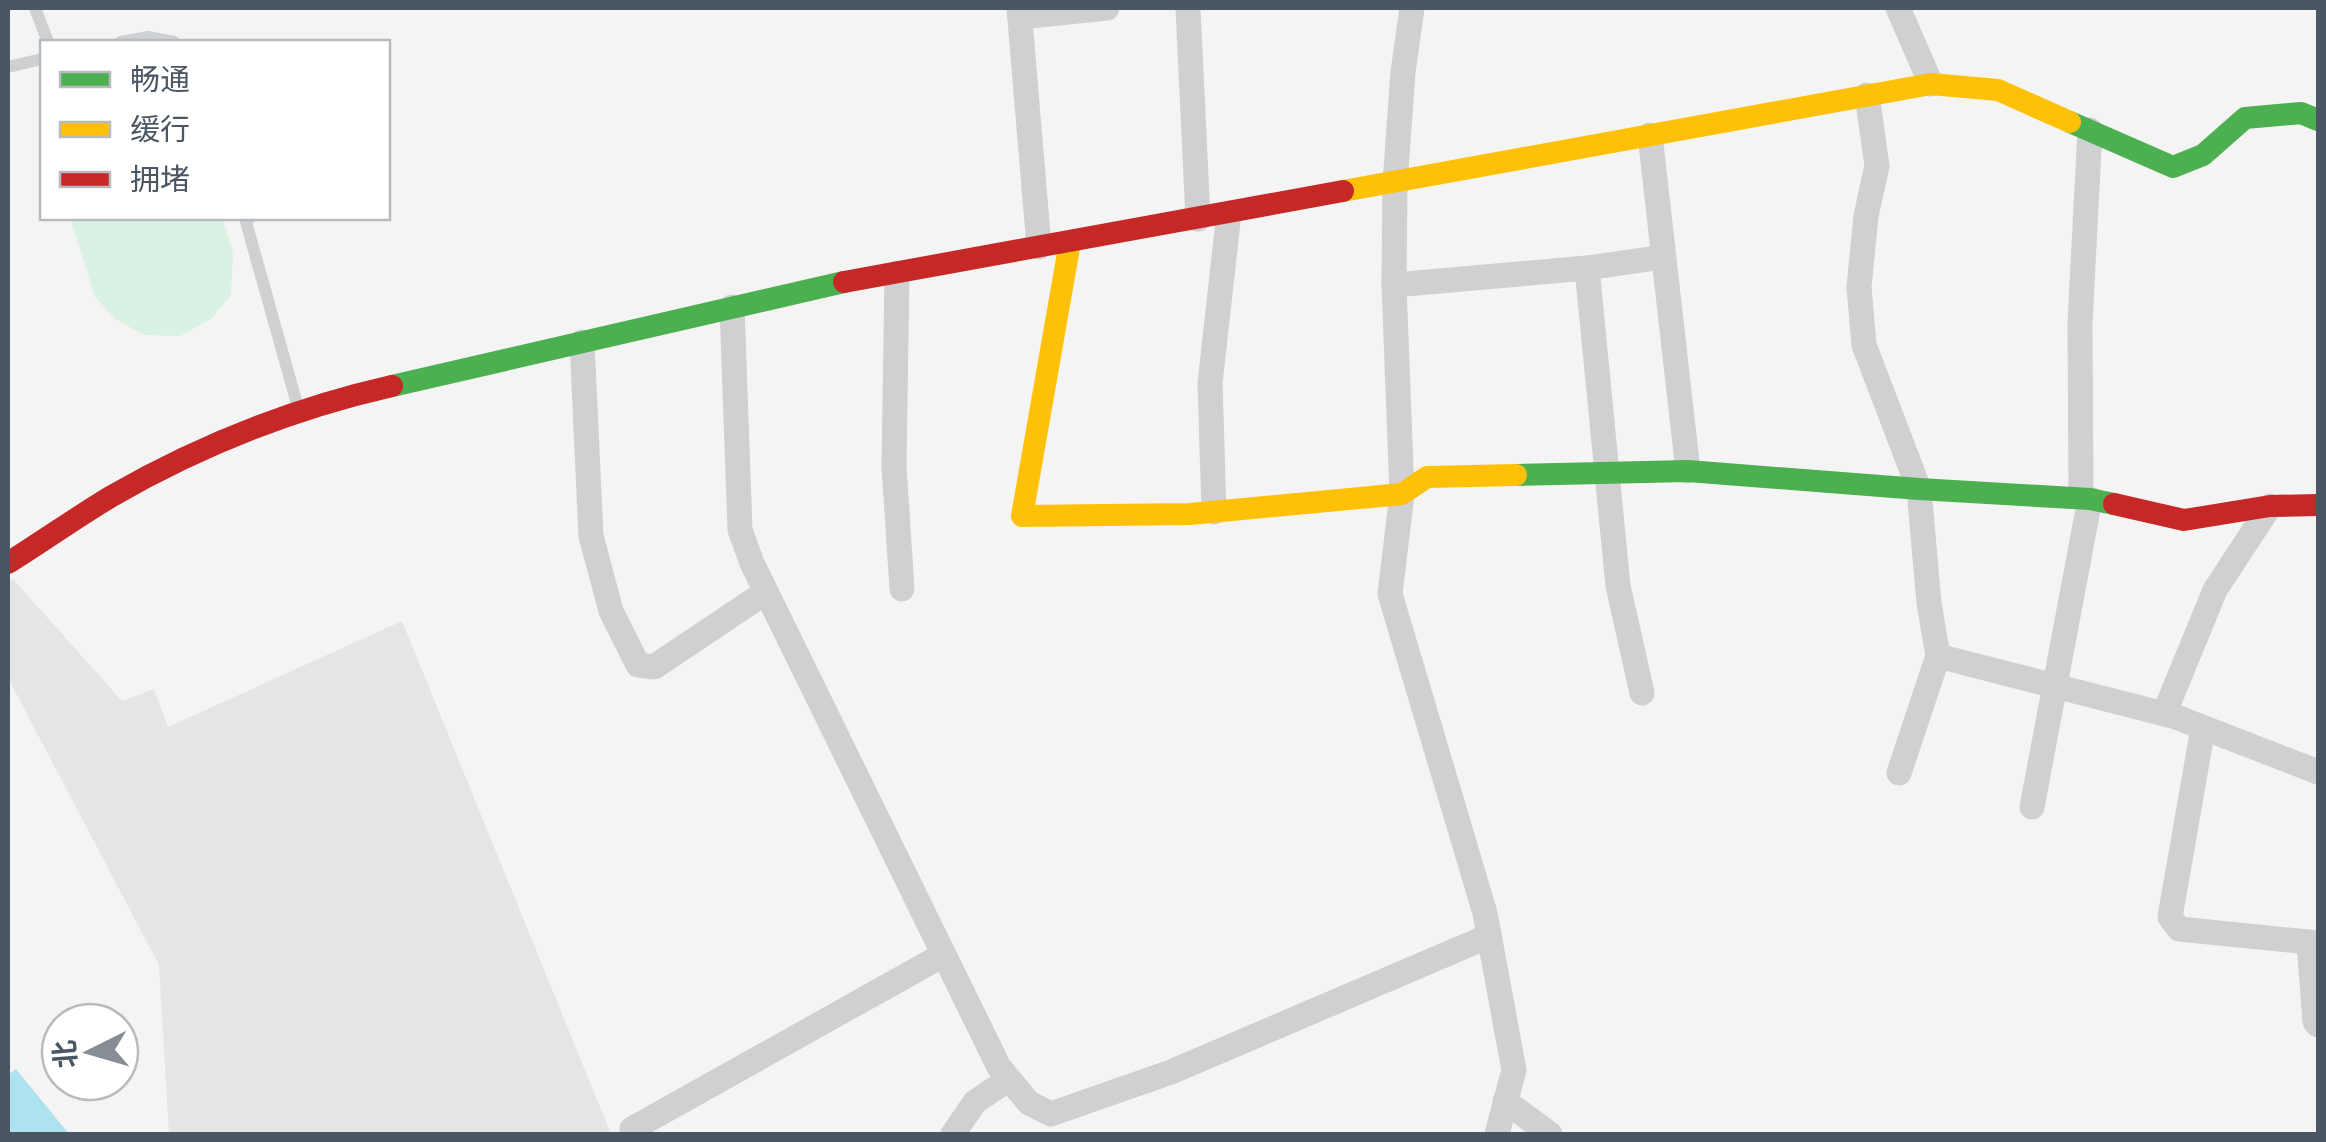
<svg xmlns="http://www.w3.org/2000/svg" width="2326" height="1142" font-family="'Nunito Sans','Noto Sans SC',sans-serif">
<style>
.education{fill:#e6e5e6}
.green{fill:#d9f2e3}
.water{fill:#aee2f0}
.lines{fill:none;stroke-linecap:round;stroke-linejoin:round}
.lane{stroke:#ced0d2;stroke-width:12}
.street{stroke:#ced0d2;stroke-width:25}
.fast{stroke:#4caf50;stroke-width:22}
.slow{stroke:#ffc107;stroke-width:22}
.jam{stroke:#c62828;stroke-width:22}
</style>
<rect width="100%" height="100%" fill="#f4f4f4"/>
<path class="education" d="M13,579L122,701L154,689L168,727L402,621L611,1134H169L159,965L8,678V583Z"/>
<path class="green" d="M70,218H222L233,252L231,295L211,319L180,336L144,335L115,319L95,297Z"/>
<path class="water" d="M16,1069L69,1134H8V1075Z"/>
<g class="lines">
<g class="lane">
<path d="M35,8L48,42"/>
<path d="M121,42L148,37L174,42"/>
<path d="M8,67L42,59"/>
<path d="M250,218L246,222L299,411"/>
</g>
<g class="street">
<path d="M1019,8L1039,247"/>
<path d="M1188,8L1198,219"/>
<path d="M1412,8L1403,72L1395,183L1394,285L1402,494L1390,594L1485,913L1514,1070L1497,1134"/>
<path d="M1898,8L1931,84"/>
<path d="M1020,17L1107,8"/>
<path d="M1867,95L1877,166L1866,216L1859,287L1864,345L1919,489L1929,603L1938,656L1899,773"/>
<path d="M1650,135L1688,471"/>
<path d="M1587,268L1618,586L1642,693"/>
<path d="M897,273L894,466L902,589"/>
<path d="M1394,285L1587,268L1663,257"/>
<path d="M732,307L740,530L752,563L999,1067L1029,1103L1051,1114L1171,1072L1489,936"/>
<path d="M582,342L591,536L611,611L638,665L654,667L766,592"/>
<path d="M2081,498L2080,323L2090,130"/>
<path d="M1214,512L1210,383L1229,213"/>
<path d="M1938,656L2176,717L2318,772"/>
<path d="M2164,714L2215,590L2270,506"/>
<path d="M2203,728L2170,917L2179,929L2318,943"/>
<path d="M2032,807L2090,499"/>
<path d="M2309,942L2315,1022L2318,1025"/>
<path d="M1505,1101L1550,1134"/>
<path d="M632,1129L943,955"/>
<path d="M953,1134L975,1102L1009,1079"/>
</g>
<g class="fast">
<path d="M2070,122L2173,167L2203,155L2245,118L2301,113L2318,120"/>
<path d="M392,386L844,282"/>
<path d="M1516,475L1688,471L1919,489L2090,499L2114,504"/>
</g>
<g class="slow">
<path d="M1343,191L1931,84L1998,90L2070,122"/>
<path d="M1070,242L1022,516L1190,514L1402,494L1427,477L1516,475"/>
</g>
<g class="jam">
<path d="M844,282L1343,191"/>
<path d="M2114,504L2184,520L2270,506L2318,505"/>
<path d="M8,563C43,541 77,517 112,496C199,446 295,408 392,386"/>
</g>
</g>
<rect width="2326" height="1142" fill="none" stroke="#4a5661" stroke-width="20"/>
<rect x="40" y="40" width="350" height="180" fill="#ffffff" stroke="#b7bbc0" stroke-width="2.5"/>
<rect x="60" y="72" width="50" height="15" fill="#4caf50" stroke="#b7bbc0" stroke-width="2.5"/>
<text x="130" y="90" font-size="30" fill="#4a5661">畅通</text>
<rect x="60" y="122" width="50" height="15" fill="#ffc107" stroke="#b7bbc0" stroke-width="2.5"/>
<text x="130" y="140" font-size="30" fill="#4a5661">缓行</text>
<rect x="60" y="172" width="50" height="15" fill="#c62828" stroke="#b7bbc0" stroke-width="2.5"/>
<text x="130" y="190" font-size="30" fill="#4a5661">拥堵</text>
<g transform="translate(90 1052) rotate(265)"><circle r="48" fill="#ffffff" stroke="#b7bbc0" stroke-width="2.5"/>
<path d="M0-8L18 38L0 25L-18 38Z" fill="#868d94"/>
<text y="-15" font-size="28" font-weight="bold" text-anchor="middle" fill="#4a5661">北</text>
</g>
</svg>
